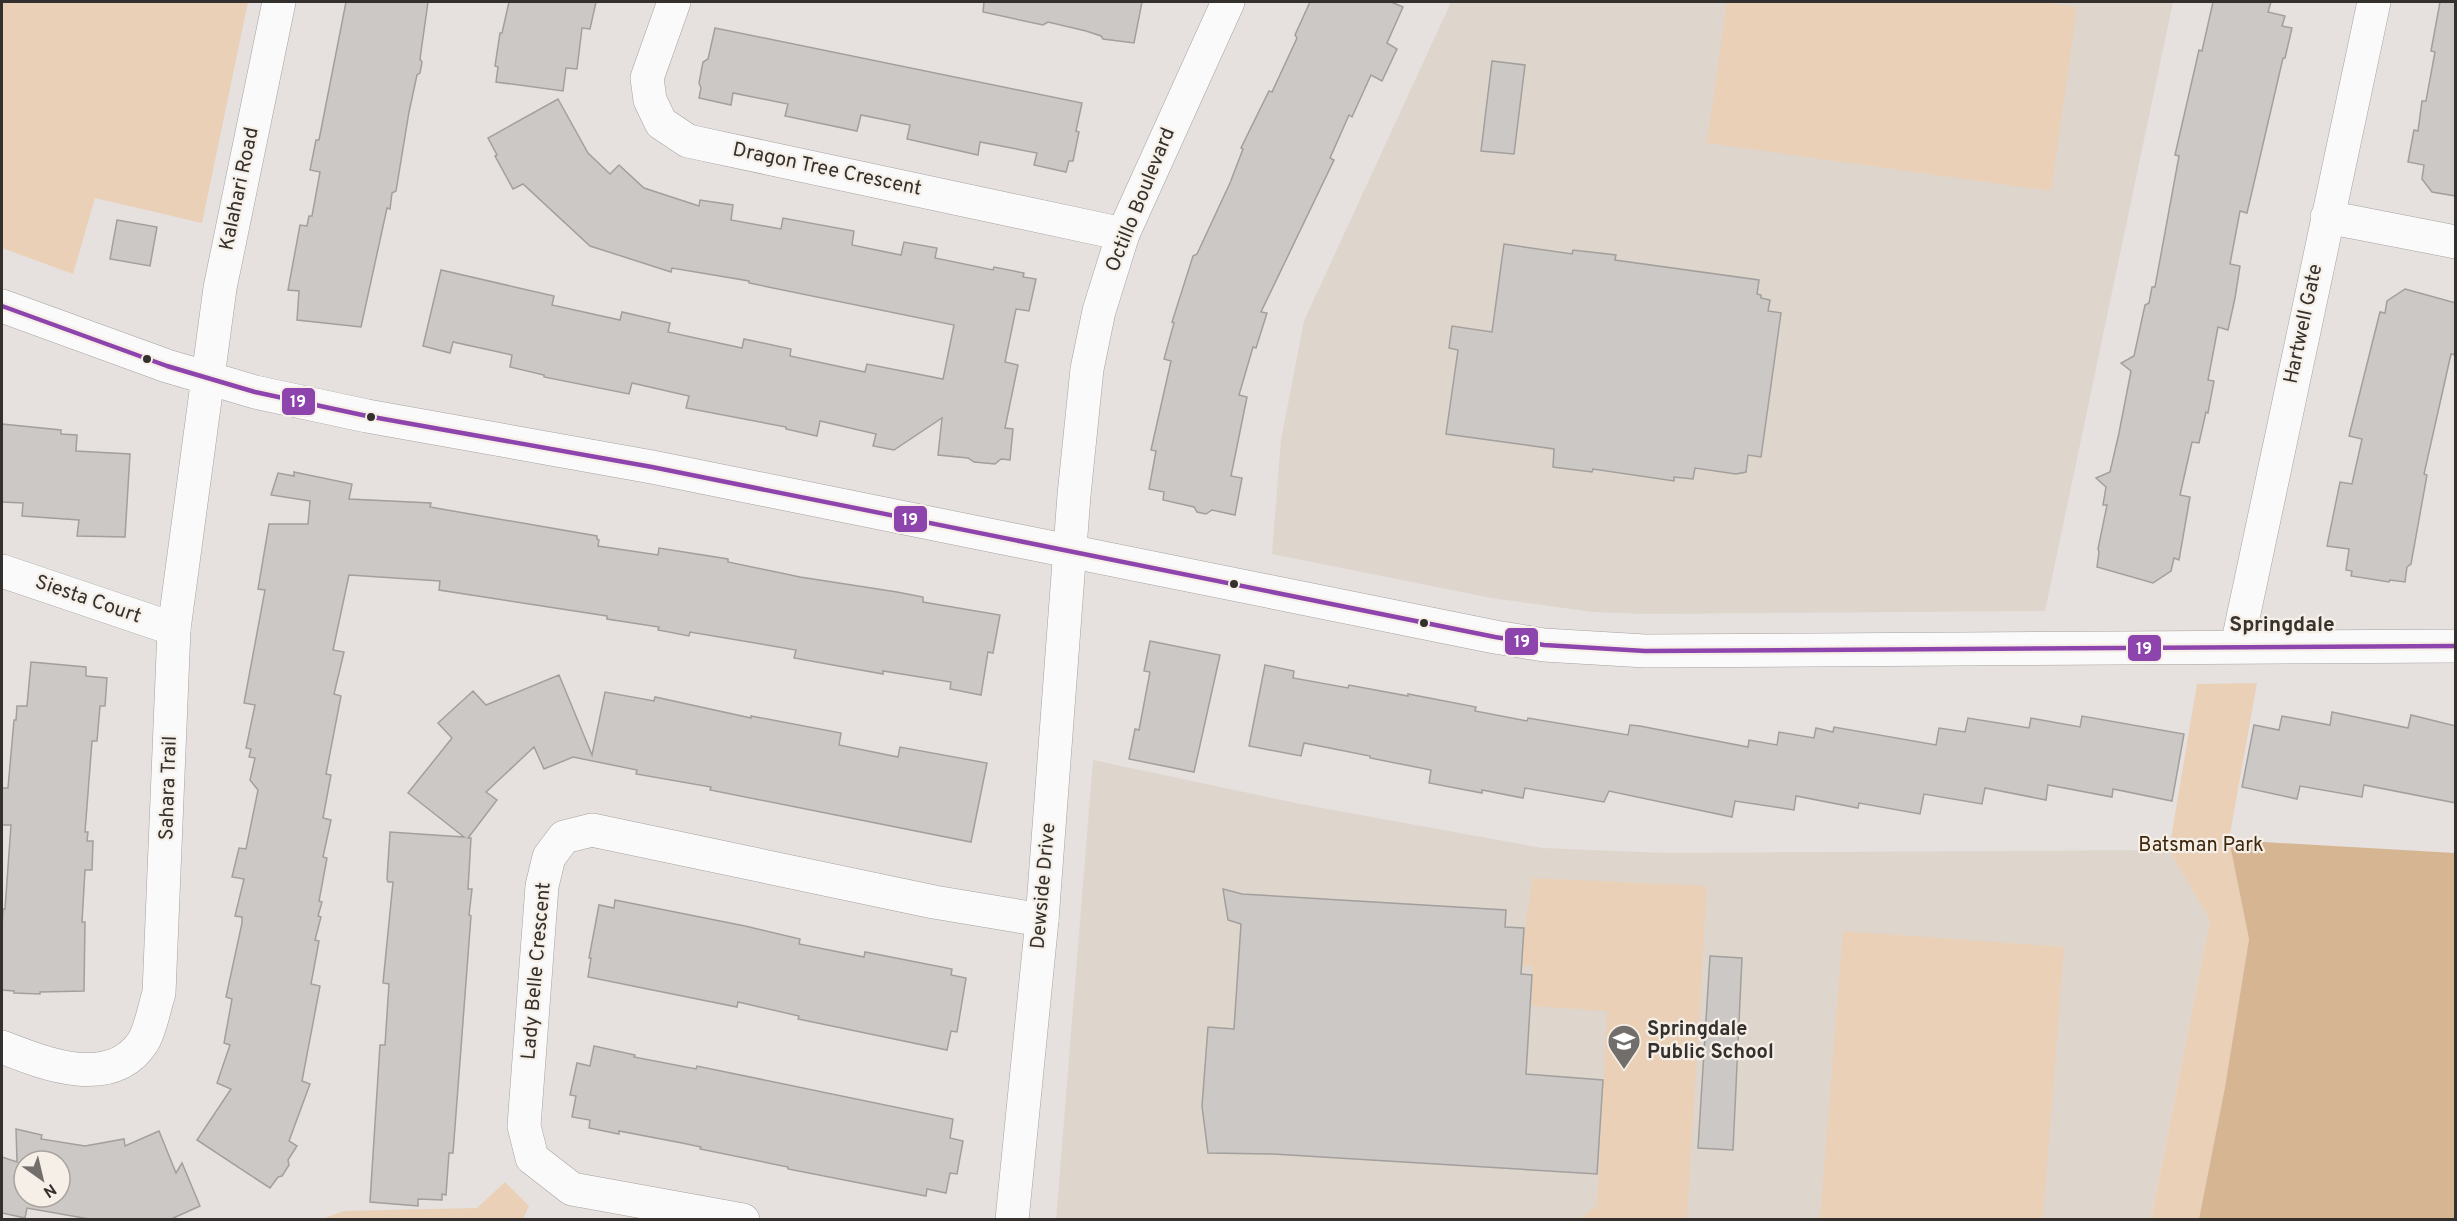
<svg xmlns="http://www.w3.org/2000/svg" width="2457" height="1221" font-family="Overpass,sans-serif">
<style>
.built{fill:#ded5cd}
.green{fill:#ead0b7}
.forest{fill:#d6b593}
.building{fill:#cbc8c5;stroke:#a29f9c;stroke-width:1.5;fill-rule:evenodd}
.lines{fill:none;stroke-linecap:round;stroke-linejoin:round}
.minor-casing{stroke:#a5a19f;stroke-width:34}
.minor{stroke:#fbfafa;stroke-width:33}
.bus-1-casing{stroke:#f6efe7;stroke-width:9}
.bus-1{stroke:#8e44ad;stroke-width:4.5}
.bus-dot{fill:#33302d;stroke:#f6efe7;stroke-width:2}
.labels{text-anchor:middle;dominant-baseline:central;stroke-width:4.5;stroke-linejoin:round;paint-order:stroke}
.street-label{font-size:20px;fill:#33302d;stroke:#f6efe7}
.park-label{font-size:20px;fill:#3d260b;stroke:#f6efe7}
.poi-label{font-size:20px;font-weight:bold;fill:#33302d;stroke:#f6efe7;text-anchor:start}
.neighbourhood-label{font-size:21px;font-weight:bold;fill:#38332d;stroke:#f6efe7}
.line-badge{stroke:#f6efe7;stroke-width:2}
.badge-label{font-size:16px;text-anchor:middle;font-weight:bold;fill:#fff}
</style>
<rect width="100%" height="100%" fill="#e6e1de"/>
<g class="built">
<path d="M1451,2H2173L2045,611L1645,614L1593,612L1491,598L1272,554L1281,440L1304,321Z"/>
<path d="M1093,760L1300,804L1542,848L1667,853L2169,850L2210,920L2151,1219L1056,1220Z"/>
</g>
<g class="green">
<path d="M2,2H248L202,223L95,198L73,274L2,248Z"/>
<path d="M1727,2H2040L2077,7L2051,191L1707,143Z"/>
<path d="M2257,683L2229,840L2249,939L2225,1087L2199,1219L2151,1220L2210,920L2169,850L2197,684Z"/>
<path d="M1533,878L1707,886L1687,1219H1579L1597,1206L1607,1011L1532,1006V965L1519,966Z"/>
<path d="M1843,931L2064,947L2043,1219H1820Z"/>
<path d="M505,1182L529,1206L523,1219H322L344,1211L477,1208Z"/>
</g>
<path class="forest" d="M2229,840L2455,853V1219H2199L2225,1087L2249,939Z"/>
<g class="building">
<path d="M346,2H428L420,59L422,62L420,73L417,75L409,112L396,191L392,193L390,209L387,208L361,327L297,320L299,291L288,290L300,225L307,226L309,216H312L320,172L310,170L316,140H319Z"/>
<path d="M509,2H596L590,29L582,28L577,69L566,68L563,91L496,82L498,67L495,66L500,33H502Z"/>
<path d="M984,2H1142L1134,43L1103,39L1101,36L1086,31L1048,22L1043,25L983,12Z"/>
<path d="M1310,2H1391L1403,7L1387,43L1397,49L1382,81L1371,75L1352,117L1349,115L1330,158L1334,160L1261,312L1267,313L1256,348L1253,347L1239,395L1247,397L1231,476L1242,478L1235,515L1212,510L1206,514L1197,512L1194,507L1163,500L1164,492L1149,489L1156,451L1151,450L1171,361L1164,359L1174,323L1172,322L1193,256L1197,254L1230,183L1243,149L1241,148L1269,91L1272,92L1297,38L1295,35Z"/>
<path d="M2213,2H2271L2268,12L2285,16L2282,26L2292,28L2285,58H2283L2247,213L2240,211L2230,264L2240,266L2235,298L2228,330L2218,327L2208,380L2214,381L2208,413L2206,412L2199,443L2192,442L2180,495L2190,497L2179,560L2174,558L2171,571L2153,583L2097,567L2099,552L2098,549L2107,505H2103L2106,487L2096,478L2110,472L2119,433L2131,371L2121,363L2134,356L2145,305L2149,303L2152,287H2155L2179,156L2175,155L2199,50L2202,51Z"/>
<path d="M2440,2H2456V196L2432,192L2422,179L2424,165L2408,162L2414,130L2418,131L2422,101H2426L2435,52L2431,51Z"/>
<path d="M715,28L1082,103L1076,131L1079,132L1073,161H1069L1066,172L1034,165L1037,153L980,142L978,155L907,139L910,125L861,115L857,131L785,116L788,104L733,93L731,105L699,98L701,88L699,83L703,62L708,59Z"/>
<path d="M1492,61L1525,65L1514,154L1481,151Z"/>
<path d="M558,99L588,153L610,174L619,165L644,188L699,206L700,200L733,205L731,220L781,229L783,218L854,231L852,245L901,255L904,242L937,248L935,258L993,270L994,267L1024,273L1023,277L1036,279L1029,311L1016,309L1005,362L1018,365L1005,428L1013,429L1010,460L1001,459L995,464L974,462L968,458L938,455L942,418L894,450L873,446L876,434L820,421L817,436L786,429V427L686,408L689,396L632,383L629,394L544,377V375L510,367L512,355L453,342L450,353L423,346L441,270L554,296L552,305L620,320L622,312L670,323L668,332L742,348L744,339L791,349L790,356L865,372L867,364L943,379L954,325L749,283V281L672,268L671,272L590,246L523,184L513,189L495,156L497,155L488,138Z"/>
<path d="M117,220L157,227L150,266L110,259Z"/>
<path d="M1504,244L1572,254L1573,250L1616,255L1615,260L1759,280L1757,294L1761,295V298L1770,300L1768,311L1781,313L1761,457L1748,455L1746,472L1736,474L1695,468L1693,479L1674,477V481L1593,469L1592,472L1553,467L1554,449L1446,434L1458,350L1449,348L1452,326L1492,332Z"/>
<path d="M2405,289L2456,303V355L2451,354L2424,474L2427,475L2411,564L2407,567L2405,582L2390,580L2389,582L2351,576L2352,571L2346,570L2349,549L2327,546L2340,482L2352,484L2362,439L2349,436L2380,312L2385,313L2387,301Z"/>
<path d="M2,424L61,430V434L77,435L76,451L130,454L125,537L77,536L79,520L22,516L23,503L2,502Z"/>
<path d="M294,472L352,484L349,499L431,503L430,507L597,536V539L599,540L598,546L658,555L659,548L728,559V562L800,577L897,592L923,597V602L1000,615L993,653L988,652L981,695L950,689L951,682L883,671V674L794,658L796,650L690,632L689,636L658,630L659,627L607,619V616L439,590L440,581L349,575L333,650L344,652L334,694L341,696L326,774L331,775L323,818L331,820L323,857L327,858L319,901L322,902L318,916L321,917L315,940L319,941L311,984L320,986L302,1081L310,1084L289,1141L297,1146L288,1160L289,1165L282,1176L278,1177L270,1188L197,1140L231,1089L217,1083L230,1045L224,1043L232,999L226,997L242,923V917L235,916L244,879L232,877L239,848L246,849L258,790L250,780L255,758L249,757L251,749L246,748L255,705L244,703L265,590L258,589L269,524H308L310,501L271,495L278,473L294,476Z"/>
<path d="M1150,641L1220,655L1194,772L1129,759L1135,729L1139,730L1150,672L1144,671Z"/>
<path d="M31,662L86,667V676L107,678L105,706H100L97,741H92L85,832H88L87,841H93L92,870H85L82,922H85L84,991L40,992V994L14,993V991L2,990V927L3,909H5L11,825H2V788H8L14,720H16L17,706H27Z"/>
<path d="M1265,665L1294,671L1293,678L1348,688L1349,685L1408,696V694L1476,707L1475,711L1527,721L1528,718L1628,735L1630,725L1640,726L1748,747L1749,740L1777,745L1779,732L1814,738L1816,728L1833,732L1834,727L1936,745L1939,728L1965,732L1968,718L2029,728L2031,718L2080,727L2082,716L2184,734L2172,801L2113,789L2112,797L2048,785L2046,800L1985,788L1982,804L1924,794L1920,814L1859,803L1858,808L1796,796L1794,810L1735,801L1732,817L1609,791L1604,802L1525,788L1523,798L1482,790V793L1429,783L1431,770L1370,758V756L1304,743L1301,756L1249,746Z"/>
<path d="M559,675L592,755L605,692L654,701L655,697L751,718V716L841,733L839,745L898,757L900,747L987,763L971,842L710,790L711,787L636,774L637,770L573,757L544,769L534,747L486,792L497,800L468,838H471L468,889H472L469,915L471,916L453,1153H449L446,1195L442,1194V1200L418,1199V1206L370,1202L380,1045H385L389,984L383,983L393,882H388L387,879L390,832L464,837L408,793L452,738L438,723L473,691L486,705Z"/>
<path d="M2332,712L2408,728L2411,715L2456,726V803L2364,785L2362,797L2300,786L2297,799L2242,787L2254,725L2279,730L2282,716L2330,725Z"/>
<path d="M1223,889L1242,894L1506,910L1505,927L1524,928L1521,974L1532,975L1526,1074L1603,1080L1597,1174L1273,1154L1208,1153L1202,1106L1208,1027L1234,1029L1241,924L1228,920Z"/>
<path d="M615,900L745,926L800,939L799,944L864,957L865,952L952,969L951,975L966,978L957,1032L951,1031L947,1050L798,1019L799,1016L738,1002L737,1007L588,977L591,958H589L599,905L614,908Z"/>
<path d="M1710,956L1742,958L1733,1150L1698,1148Z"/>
<path d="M594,1046L635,1055L634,1057L696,1069L697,1066L953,1119L950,1138L963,1141L957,1174L950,1173L946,1193L927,1189L926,1196L788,1169V1167L700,1149L701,1147L682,1143L619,1131V1134L589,1128L590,1120L572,1117L576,1096L570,1095L577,1063L590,1066Z"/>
<path d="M16,1129L42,1135L41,1139L85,1146L124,1139L125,1146L159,1131L176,1173L182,1163L200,1206L169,1220H95L27,1208L25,1218L2,1213V1157L17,1162ZM24,1161H60V1197H24Z"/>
</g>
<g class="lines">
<defs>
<g id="minor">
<path d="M674,2L647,78L650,100L661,123L688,141L1123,234"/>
<path d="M2327,217L2456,242"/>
<path d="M2,306L167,366L255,392L367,416L652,467L1495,637L1544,645L1645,651L2456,646"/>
<path d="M2,571L174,629"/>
<path d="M2237,646L2374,2"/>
<path d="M2,1047C43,1063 111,1091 143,1042C151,1029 154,1008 159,993L174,629L220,288L279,2"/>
<path d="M743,1220L572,1189L532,1158L524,1126L542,886L549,857L564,837L592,830L934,902L1042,920"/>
<path d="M1012,1220L1042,920L1074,495L1087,369L1099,311L1123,234L1228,2"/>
</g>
</defs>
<use href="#minor" class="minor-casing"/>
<use href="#minor" class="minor"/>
<defs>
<path id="bus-1" d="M2,306L167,366L255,392L367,416L652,467L1495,637L1544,645L1645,651L2456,646"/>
</defs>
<use href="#bus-1" class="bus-1-casing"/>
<use href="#bus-1" class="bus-1"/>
</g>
<defs>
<symbol id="school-pin" viewBox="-11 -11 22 30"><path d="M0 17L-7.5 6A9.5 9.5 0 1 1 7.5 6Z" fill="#726e6b" stroke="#f6efe7"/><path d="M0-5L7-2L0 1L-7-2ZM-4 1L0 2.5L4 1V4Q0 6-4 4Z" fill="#fff"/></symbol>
</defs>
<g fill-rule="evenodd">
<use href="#school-pin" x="1605" y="1022" width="38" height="52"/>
</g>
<g class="bus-dot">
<circle cx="147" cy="359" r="5"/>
<circle cx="371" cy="417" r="5"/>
<circle cx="1234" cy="584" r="5"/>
<circle cx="1424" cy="623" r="5"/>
</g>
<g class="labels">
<g class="street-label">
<text transform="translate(827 170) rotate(12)">Dragon Tree Crescent</text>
<text transform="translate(240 189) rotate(-78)">Kalahari Road</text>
<text transform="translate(1141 200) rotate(-68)">Octillo Boulevard</text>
<text transform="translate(2304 324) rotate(-78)">Hartwell Gate</text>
<text transform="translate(88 600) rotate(19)">Siesta Court</text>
<text transform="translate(169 788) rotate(-88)">Sahara Trail</text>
<text transform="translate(1044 886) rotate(-85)">Dewside Drive</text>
<text transform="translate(537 971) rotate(-85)">Lady Belle Crescent</text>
</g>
<g class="park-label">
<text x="2201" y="846">Batsman Park</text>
</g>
<g class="poi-label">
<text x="1647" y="1030">Springdale<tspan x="1647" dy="23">Public School</tspan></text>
</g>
<g class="neighbourhood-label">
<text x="2282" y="625">Springdale</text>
</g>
</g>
<g class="line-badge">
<rect x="281" y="387" width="35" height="29" rx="6" fill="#8e44ad"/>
<rect x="893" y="505" width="35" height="28" rx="6" fill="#8e44ad"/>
<rect x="1504" y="627" width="35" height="29" rx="6" fill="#8e44ad"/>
<rect x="2127" y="634" width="35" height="28" rx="6" fill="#8e44ad"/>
</g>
<g class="badge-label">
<text x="298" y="407">19</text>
<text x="910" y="525">19</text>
<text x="1522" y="647">19</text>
<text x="2144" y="654">19</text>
</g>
<rect width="2457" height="1221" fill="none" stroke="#33302d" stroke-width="6"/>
<g transform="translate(42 1179) rotate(146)"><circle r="28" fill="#f6efe7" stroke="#a8a39d" stroke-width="1.5"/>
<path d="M0-4.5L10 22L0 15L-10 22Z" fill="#726e6b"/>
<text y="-9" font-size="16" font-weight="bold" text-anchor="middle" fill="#33302d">N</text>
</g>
</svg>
